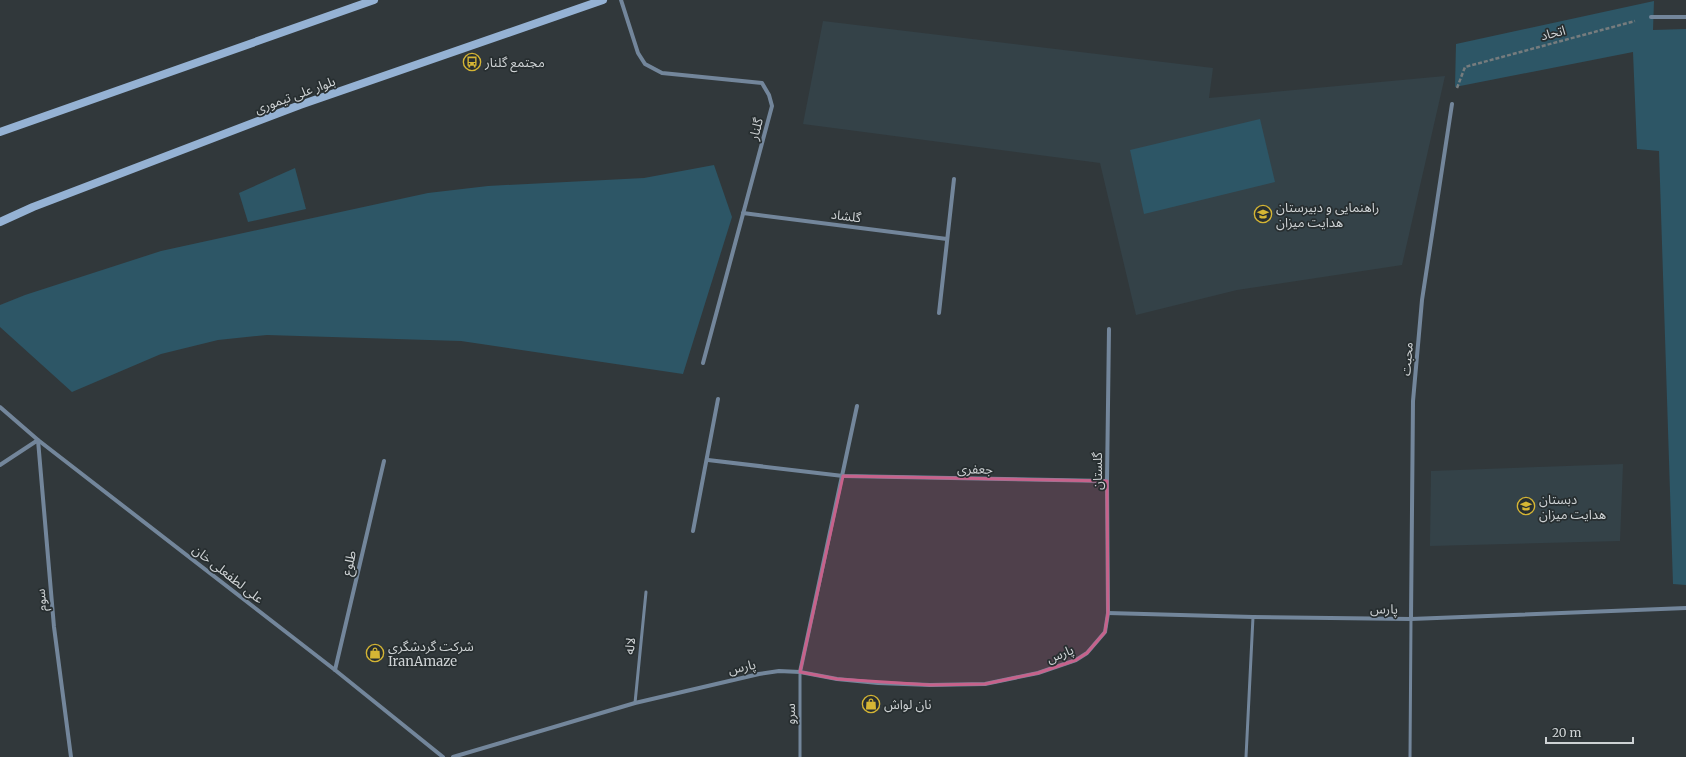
<svg xmlns="http://www.w3.org/2000/svg" width="1686" height="757" font-family="Merriweather,'Noto Sans Arabic',serif">
<style>
.built{fill:#344248}
.green{fill:#2d5666}
.lines{fill:none;stroke-linecap:round;stroke-linejoin:round}
.path{stroke:#767c7e;stroke-width:2.5;stroke-dasharray:4 2;stroke-linecap:butt}
.lane{stroke:#73869b;stroke-width:3}
.street{stroke:#73869b;stroke-width:4}
.secondary{stroke:#95b2d4;stroke-width:8}
.marked{fill:#c7628b;fill-opacity:0.2;stroke:#c7628b;stroke-width:3;stroke-linejoin:round}
.labels{text-anchor:middle;dominant-baseline:central;stroke-width:3.5;stroke-linejoin:round;paint-order:stroke}
.street-label{font-size:13px;fill:#ced2d4;stroke:#272e30}
.poi-label{font-size:13px;fill:#ced2d4;stroke:#272e30;text-anchor:start}
</style>
<rect width="100%" height="100%" fill="#31383b"/>
<g class="built">
<path d="M823,21L1213,68L1209,98L1445,76L1402,265L1237,290L1136,315L1100,163L803,124Z"/>
<path d="M1623,464L1620,541L1430,546L1431,471Z"/>
</g>
<g class="green">
<path d="M1654,1L1653,30L1686,29V585L1673,584L1659,151L1637,149L1633,52L1455,87L1456,44Z"/>
<path d="M1260,119L1275,182L1144,214L1130,150Z"/>
<path d="M714,165L732,217L683,374L461,341L267,335L218,340L161,354L72,392L0,327V305L25,295L161,251L428,193L488,186L644,178Z"/>
<path d="M295,168L306,209L248,222L239,193Z"/>
</g>
<g class="lines">
<path class="path" d="M1457,88L1465,67L1635,21"/>
<g class="lane">
<path d="M635,703L646,592"/>
<path d="M800,757V672"/>
<path d="M1246,757L1253,617"/>
<path d="M1410,757L1411,619"/>
</g>
<g class="street">
<path d="M621,0L638,53L645,64L662,73L762,83L769,95L772,106L703,363"/>
<path d="M1651,17H1686"/>
<path d="M743,213L947,239"/>
<path d="M939,313L954,179"/>
<path d="M0,407L38,440L335,670L443,757"/>
<path d="M708,460L843,476L1107,481"/>
<path d="M0,465L38,440L54,627L71,757"/>
<path d="M693,531L718,399"/>
<path d="M1108,613L1253,617L1411,619L1686,608"/>
<path d="M1411,619L1413,401L1422,300L1452,104"/>
<path d="M335,670L384,461"/>
<path d="M800,672L857,406"/>
<path d="M453,757L635,703L759,674L779,671L800,672L837,679L878,683L930,685L985,684L1038,673L1076,660L1087,653L1105,632L1108,613L1107,481L1109,329"/>
</g>
<g class="secondary">
<path d="M0,132L374,0"/>
<path d="M0,222L33,207L300,105L603,0"/>
</g>
</g>
<path class="marked" d="M843,476L1107,481L1108,613L1105,632L1087,653L1076,660L1038,673L985,684L930,685L837,679L800,672Z"/>
<defs>
<symbol id="bus-ring" viewBox="-11 -11 22 22"><circle r="9.5" fill="#272e30" stroke="#d5b534" stroke-width="1.5"/><path d="M-5-6H5V4H4V6H2V4H-2V6H-4V4H-5ZM-3.5-4V0h7V-4ZM-3.5 1.2v1.5H-2V1.2ZM2 1.2v1.5H3.5V1.2Z" fill="#d5b534"/></symbol>
<symbol id="school-ring" viewBox="-11 -11 22 22"><circle r="9.5" fill="#272e30" stroke="#d5b534" stroke-width="1.5"/><path d="M0-5L7-2L0 1L-7-2ZM-4 1L0 2.5L4 1V4Q0 6-4 4Z" fill="#d5b534"/></symbol>
<symbol id="shop-ring" viewBox="-11 -11 22 22"><circle r="9.5" fill="#272e30" stroke="#d5b534" stroke-width="1.5"/><path d="M-5-2.5h2.3a2.7 3.5 0 0 1 5.4 0H5L5.5 6h-11ZM-1.5-2.5h3a1.5 2.3 0 0 0-3 0Z" fill="#d5b534"/></symbol>
</defs>
<g fill-rule="evenodd">
<use href="#bus-ring" x="462" y="52" width="20" height="20"/>
<use href="#school-ring" x="1253" y="204" width="20" height="20"/>
<use href="#school-ring" x="1516" y="496" width="20" height="20"/>
<use href="#shop-ring" x="365" y="643" width="20" height="20"/>
<use href="#shop-ring" x="861" y="694" width="20" height="20"/>
</g>
<g class="labels">
<g class="street-label">
<text transform="translate(1553 33) rotate(-15)">اتحاد</text>
<text transform="translate(295 95) rotate(-20)">بلوار علی تیموری</text>
<text transform="translate(756 129) rotate(-75)">گلنار</text>
<text transform="translate(846 216) rotate(7)">گلشاد</text>
<text transform="translate(1407 359) rotate(-85)">محبت</text>
<text transform="translate(975 469) rotate(1)">جعفری</text>
<text transform="translate(1097 471) rotate(-90)">گلستان</text>
<text transform="translate(349 563) rotate(-77)">طلوع</text>
<text transform="translate(228 574) rotate(38)">علی لطفعلی خان</text>
<text transform="translate(41 600) rotate(-95)">سوم</text>
<text transform="translate(1384 609) rotate(1)">پارس</text>
<text transform="translate(630 646) rotate(-84)">لاله</text>
<text transform="translate(1060 654) rotate(-21)">پارس</text>
<text transform="translate(742 667) rotate(-12)">پارس</text>
<text transform="translate(790 714) rotate(-90)">سرو</text>
</g>
<g class="poi-label">
<text x="485" y="62">مجتمع گلنار</text>
<text x="1276" y="207">راهنمایی و دبیرستان<tspan x="1276" dy="15">هدایت میزان</tspan></text>
<text x="1539" y="499">دبستان<tspan x="1539" dy="15">هدایت میزان</tspan></text>
<text x="388" y="646">شرکت گردشگری<tspan x="388" dy="15">IranAmaze</tspan></text>
<text x="884" y="704">نان لواش</text>
</g>
</g>
<path d="M1546 737v6h87v-6" fill="none" stroke="#ced2d4" stroke-width="2"/>
<text x="1552" y="737" font-size="12" fill="#ced2d4" stroke="#272e30" stroke-width="3" paint-order="stroke">20 m</text>
</svg>
